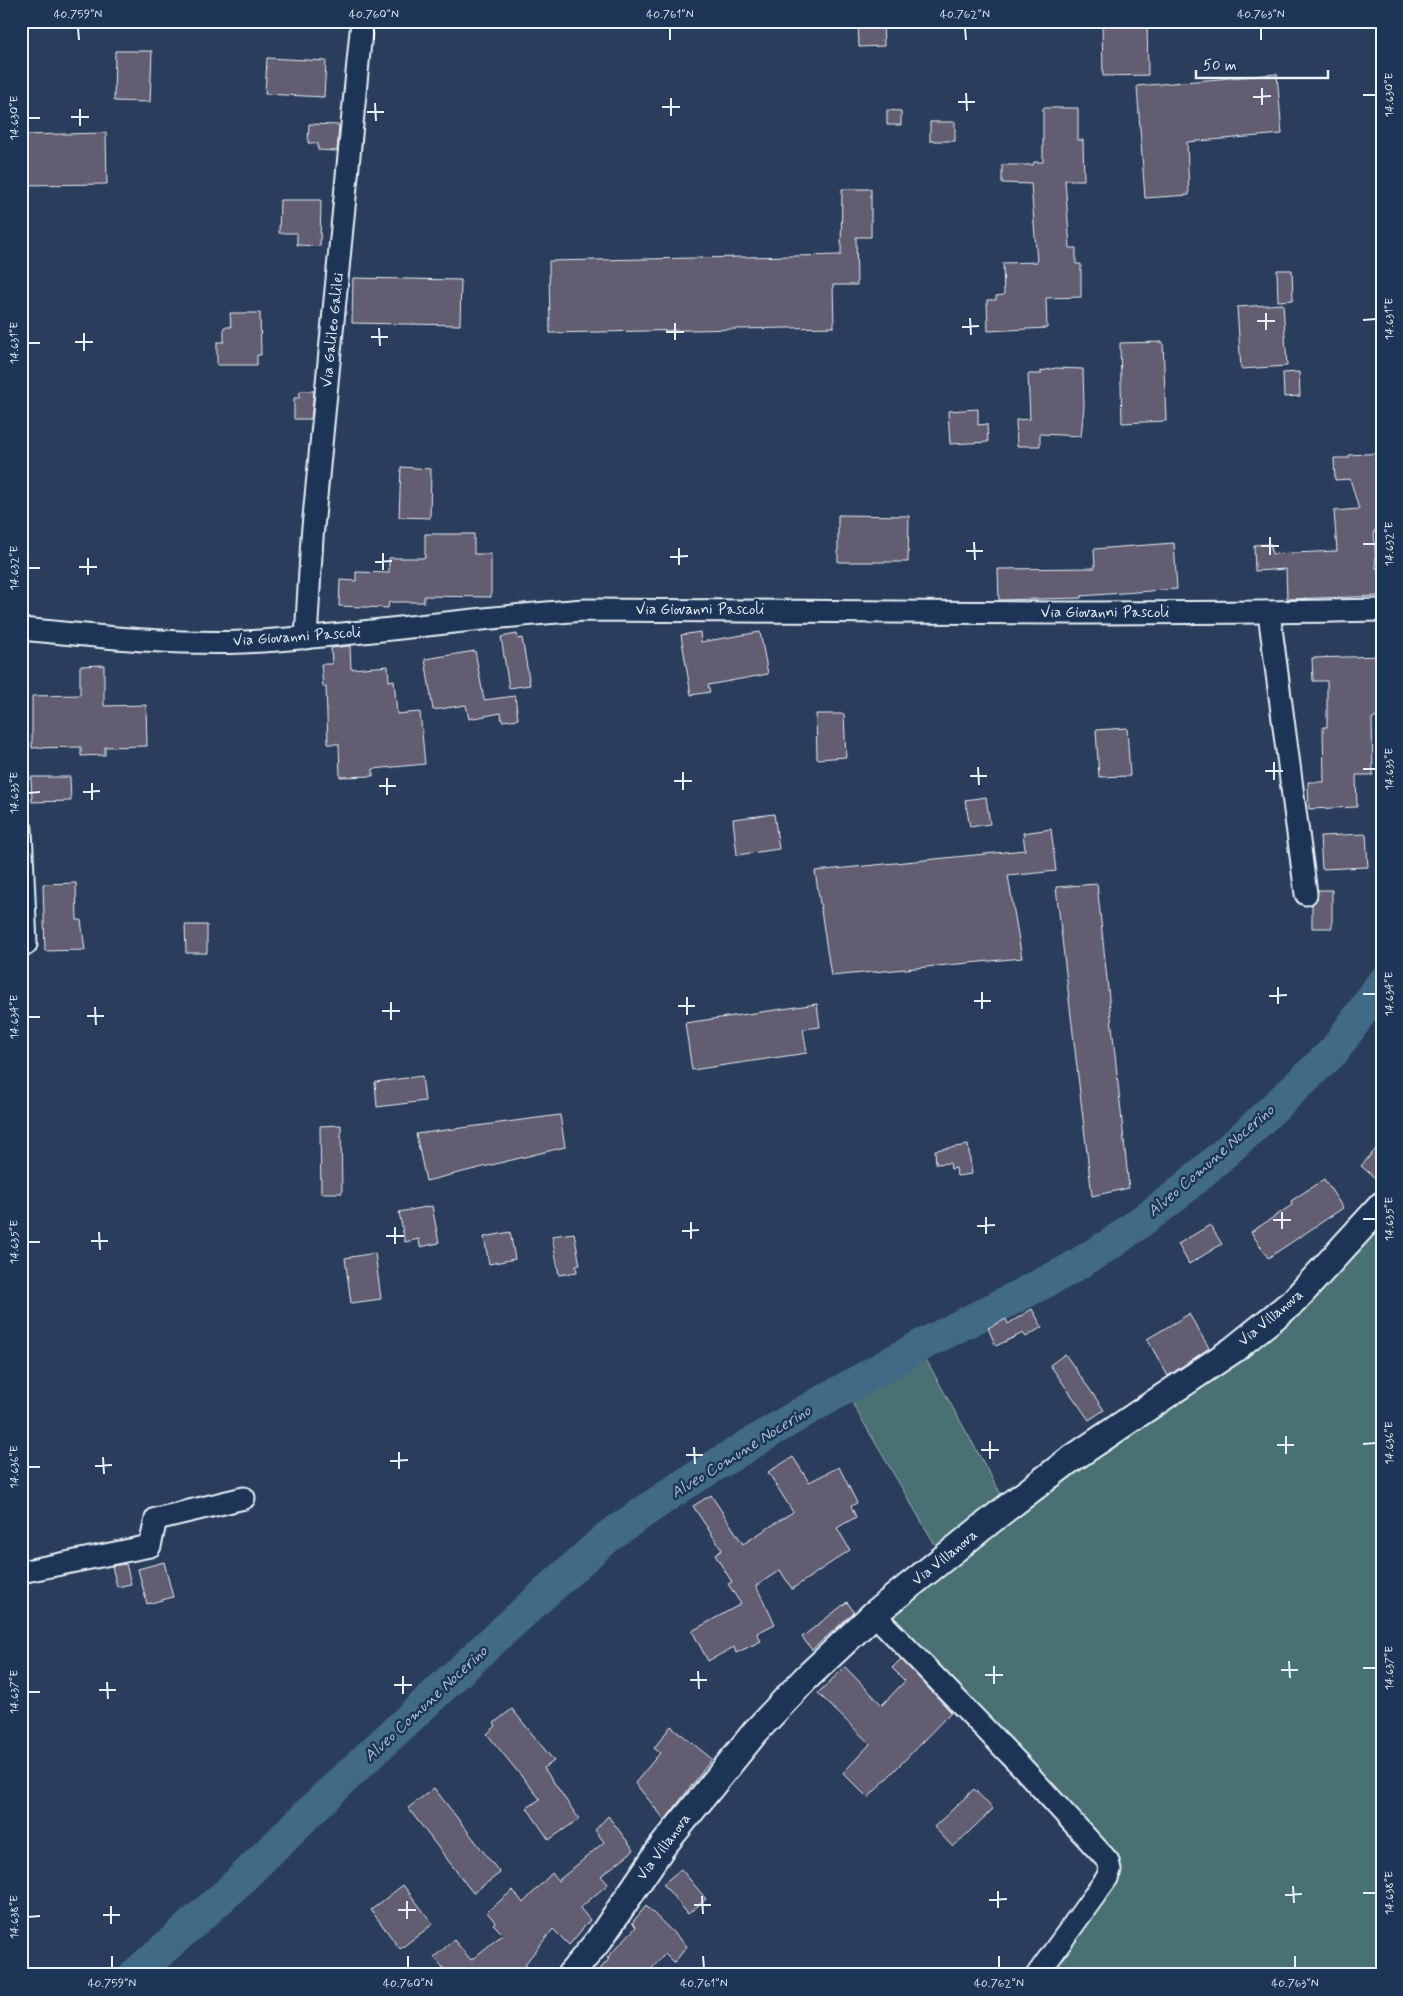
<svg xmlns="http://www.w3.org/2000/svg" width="1403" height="1996" font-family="Mynerve,sans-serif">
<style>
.green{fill:#4a6f72;stroke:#99b0b5}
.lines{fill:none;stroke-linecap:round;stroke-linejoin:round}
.river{stroke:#3f6b85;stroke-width:32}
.building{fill:#625d70;stroke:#e8f1f8}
.minor-casing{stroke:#e8f1f8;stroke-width:25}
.major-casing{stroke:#e8f1f8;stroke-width:30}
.minor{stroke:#1d3557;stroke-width:21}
.major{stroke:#1d3557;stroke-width:26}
.ticks{fill:none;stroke:#e8f1f8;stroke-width:2}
.labels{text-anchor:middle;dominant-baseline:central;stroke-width:5;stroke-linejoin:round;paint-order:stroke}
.street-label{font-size:15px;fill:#e8f1f8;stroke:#1d3557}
.water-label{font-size:16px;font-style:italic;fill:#adc2d0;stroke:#1d3557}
.neatline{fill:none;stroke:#e8f1f8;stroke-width:2}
.ticks-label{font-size:12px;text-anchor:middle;fill:#e8f1f8}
</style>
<rect width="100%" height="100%" fill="#2b3d5c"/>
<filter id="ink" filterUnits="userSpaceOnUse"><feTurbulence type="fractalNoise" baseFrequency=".02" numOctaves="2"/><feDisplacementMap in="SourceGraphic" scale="10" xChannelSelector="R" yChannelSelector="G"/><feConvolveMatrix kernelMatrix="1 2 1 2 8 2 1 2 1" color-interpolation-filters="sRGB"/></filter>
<g filter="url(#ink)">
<g class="green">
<path d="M1382,1221V1959L1376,1975H1046L1117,1862L1039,1770L890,1615Z"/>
<path d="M924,1356L1002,1496L937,1548L848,1396Z"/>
</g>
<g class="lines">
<path class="river" d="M134,1975L227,1893L331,1791L491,1642L606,1538L680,1487L798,1415L920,1346L1065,1272L1112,1243L1173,1198L1245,1135L1334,1051L1382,983"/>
</g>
<g class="building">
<path d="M858,21H883L884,46L859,47Z"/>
<path d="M1102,21H1147L1148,75L1103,76Z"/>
<path d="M115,51H152L150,102L114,101Z"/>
<path d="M267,58L326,61L324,97L265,94Z"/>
<path d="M1277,74L1282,134L1187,142L1189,195L1145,198L1137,86Z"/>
<path d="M1043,108H1078V140H1083L1084,180H1065L1070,248H1076V264H1081V297L1046,298L1047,328L988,331L987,300H996V296L1004,295L1003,263L1037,262L1031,184L1002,183V165H1033L1034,162H1043Z"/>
<path d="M887,110L901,111V125H887Z"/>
<rect x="930" y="122" width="25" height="19"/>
<path d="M309,124L339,125L337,151L318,150V143H308Z"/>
<path d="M106,133L107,184L21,185V135Z"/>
<path d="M842,189H871V237H856L857,285H833L834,327L550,333L549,261L841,255Z"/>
<path d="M280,200H321L320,246L297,245V233H279Z"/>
<path d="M1277,270H1292L1293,300L1278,301Z"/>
<path d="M353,278L461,280L460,325L352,323Z"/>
<path d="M1283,304L1287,366L1241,369L1237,307Z"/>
<path d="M230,313H260L261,355H257V365H217V342H224V327H231Z"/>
<path d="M1163,342L1166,421L1122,423L1120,343Z"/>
<path d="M1056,368L1083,369L1084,407L1081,436L1040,434V446H1017L1016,420L1030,419L1028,374H1041V371Z"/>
<path d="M1299,372L1300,396L1284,397L1283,373Z"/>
<path d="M300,391H314L311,419H294V398H299Z"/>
<path d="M978,409V425L987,424L988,442L950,444L948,411Z"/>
<path d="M1382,453V530L1374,531L1376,568H1382V596L1287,599L1286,569L1255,571L1254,545L1271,544L1272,554L1337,551L1334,511L1359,509L1350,479L1335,480L1334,458H1349V455Z"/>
<path d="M401,467L431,469L430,518L399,517Z"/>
<path d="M838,515L909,516L908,562H838Z"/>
<path d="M425,534H474V554H491V597L424,596V602H389L388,608L339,606L340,580L356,581V572L389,573V558H425Z"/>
<path d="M1174,543L1177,589L1081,596V598L999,600L998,569L1095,568L1094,549Z"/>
<path d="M700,632L701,642L760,632L768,674L708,685L710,692L691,695L681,635Z"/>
<path d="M517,634L518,639L522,638L530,685L509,688L501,637Z"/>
<path d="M350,646L351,669L388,666L389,681L394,680L397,714L420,712L425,764L373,769V776L340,777L339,744H328L326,687H323L321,664H332L331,648Z"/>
<path d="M475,651L484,700L515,696L518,719L502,721L501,713L469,719L466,705L433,710L425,659Z"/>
<path d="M1382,656V717L1372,718L1373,775H1356L1357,807L1309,809L1308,782H1324L1323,727H1327V681H1313L1312,658Z"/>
<path d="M104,665V706L146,705L147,746L105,747V755L81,756V747L32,748V696L80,695V666Z"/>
<path d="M816,714H844L846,757L817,759Z"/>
<path d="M1127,728L1130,776L1099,777L1096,730Z"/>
<path d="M31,777H70L71,801L32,802Z"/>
<path d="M986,797L990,824L970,827L965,800Z"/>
<path d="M774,814L779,849L737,855L733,819Z"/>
<path d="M1051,829L1056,871L1008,876L1022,958L831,976L815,871L1025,850L1023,833Z"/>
<path d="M1366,834L1368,867L1322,869L1320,836Z"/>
<path d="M76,883L77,920H81L85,950L45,951L43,884Z"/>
<path d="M1097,884L1129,1188L1092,1196L1056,887Z"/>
<path d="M1318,890H1332V928H1312V905L1317,899Z"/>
<path d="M185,925H207V953H186Z"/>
<path d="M817,1004L820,1027L803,1029L807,1053L692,1070L685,1023Z"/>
<path d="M422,1076L425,1101L377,1107L375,1082Z"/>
<path d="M560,1115L565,1147L426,1181L416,1134Z"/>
<path d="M341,1125L342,1193H321L320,1126Z"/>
<path d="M1382,1142V1171L1375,1178L1361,1166Z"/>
<path d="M968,1145L972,1174L957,1176L956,1168L951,1169L950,1163L936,1164L935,1150Z"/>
<path d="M1324,1179L1343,1208L1268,1258L1251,1232L1292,1205L1291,1201Z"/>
<path d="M432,1206L439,1243L420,1247L419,1239L405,1242L399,1212Z"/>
<path d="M1210,1225L1222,1244L1189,1264L1178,1244Z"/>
<path d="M510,1232L515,1259L489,1264L484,1237Z"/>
<path d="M574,1233L580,1265L576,1266L577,1272L559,1275L552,1236Z"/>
<path d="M375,1253L381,1299L351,1303L345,1258Z"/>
<path d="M1032,1309L1042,1327L1026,1337L1023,1333L996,1346L988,1328L1006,1319L1008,1324Z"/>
<path d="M1189,1314L1209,1348L1168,1376L1147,1339Z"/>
<path d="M1065,1354L1104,1410L1089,1420L1050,1365Z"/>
<path d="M793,1457L809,1482L839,1467L857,1503L851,1506L856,1517L837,1528L850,1550L792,1589L780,1570L756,1586L775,1624L757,1633L761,1641L736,1653L734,1647L708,1661L692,1631L741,1604L728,1584L732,1582L715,1555L722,1550L693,1506L711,1495L743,1544L793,1512L768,1472Z"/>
<path d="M164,1562L173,1597L147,1604L138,1569Z"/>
<path d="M126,1564L131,1584L117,1587L112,1566Z"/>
<path d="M847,1602L854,1612L812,1650L802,1637Z"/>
<path d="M901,1659L951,1712L868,1798L843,1773L870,1744L818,1693L845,1667L882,1705L905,1681L892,1668Z"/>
<path d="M512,1709L554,1761L544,1768L579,1819L549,1840L527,1808L540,1799L487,1734L496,1726L494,1723Z"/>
<path d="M671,1726L712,1759L665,1820L635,1783L660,1753L654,1748Z"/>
<path d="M434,1788L500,1873L473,1893L408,1808Z"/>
<path d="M974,1789L993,1809L953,1847L934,1827Z"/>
<path d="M608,1816L634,1850L601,1876L608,1884L580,1908L590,1920L569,1945L553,1929L525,1964L533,1975H449L434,1957L454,1940L471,1960L503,1934L493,1924L495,1922L487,1912L513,1890L523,1903L552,1873L558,1881L604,1842L595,1830Z"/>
<path d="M681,1869L706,1899L688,1914L663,1884Z"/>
<path d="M403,1885L433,1924L400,1949L371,1910Z"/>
<path d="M646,1906L687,1946L674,1963L665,1954L646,1975H595L609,1959L607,1958L636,1927L632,1923Z"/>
</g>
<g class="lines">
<defs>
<g id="minor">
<path d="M1269,613L1306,894"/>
<path d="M21,629C95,636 169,645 244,642C358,636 471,617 586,610C851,611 1116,616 1382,610"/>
<path d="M306,638L312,538L362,21"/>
<path d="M21,829L26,944"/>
<path d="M21,1572L150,1546L156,1519L244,1498"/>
<path d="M874,1614L1021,1766L1108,1861L1110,1870L1107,1878L1037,1975"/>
</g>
<path id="major" d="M570,1975L599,1940L662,1847L756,1731L805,1679L874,1614L999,1514L1067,1462L1233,1350L1294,1301L1382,1205"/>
</defs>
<use href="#minor" class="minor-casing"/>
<use href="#major" class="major-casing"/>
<use href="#minor" class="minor"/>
<use href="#major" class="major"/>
</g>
</g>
<path class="ticks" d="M78,28L79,40M374,28V40M670,28V40M965,28L966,40M1261,28V40M1262,88V105M966,93L967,111M1363,95H1376M1253,97L1271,96M671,98V116M958,102H975M375,103L376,121M662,107H680M80,109V126M367,112H384M71,117H89M28,118H40M1266,313V330M970,318L971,335M1363,320L1376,319M1257,321H1275M675,323V340M962,327L979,326M379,328L380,346M666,332H684M84,333V351M371,337H388M75,342H93M28,343H40M1270,537V555M974,542L975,560M1363,544H1376M1261,546H1279M679,548V565M966,551H983M383,553V570M670,557L688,556M88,558V575M375,562L392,561M79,567H97M28,568H40M1274,762V780M978,767L979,785M1363,769H1376M1265,771H1283M683,772V790M970,776H987M387,778V795M674,781H692M92,783V800M379,786H396M83,792L100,791M28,793L40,792M1278,987V1004M982,992V1009M1363,994H1376M1269,996L1287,995M687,997V1015M974,1001H991M391,1002V1020M678,1006H695M95,1007L96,1025M382,1011H400M87,1016H104M28,1017H40M1282,1212V1229M986,1217V1234M1363,1219H1376M1273,1220H1291M691,1222V1239M977,1226L995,1225M395,1227V1244M682,1231L699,1230M99,1232L100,1250M386,1236H404M91,1241H108M28,1242H40M1286,1436V1454M990,1441V1459M1363,1444L1376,1443M1277,1445H1294M694,1447L695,1464M981,1450H999M399,1452V1469M686,1455H703M103,1457L104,1474M390,1461L408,1460M95,1466L112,1465M28,1467H40M1289,1661L1290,1678M994,1666V1684M1363,1668H1376M1281,1670H1298M698,1671L699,1689M985,1675H1003M403,1676V1694M690,1680H707M107,1682L108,1699M394,1685H412M99,1690H116M28,1692H40M1293,1886L1294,1903M998,1891V1908M1363,1893H1376M1285,1895L1302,1894M702,1896L703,1914M989,1900L1007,1899M407,1901V1919M694,1905H711M111,1906V1924M398,1910H416M103,1915H120M28,1917L40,1916M112,1956V1968M408,1956V1968M703,1956L704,1968M999,1956V1968M1295,1956V1968"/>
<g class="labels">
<g class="street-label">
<text transform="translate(333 330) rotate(-84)">Via Galileo Galilei</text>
<text x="700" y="610">Via Giovanni Pascoli</text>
<text x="1105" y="613">Via Giovanni Pascoli</text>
<text transform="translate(297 637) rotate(-4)">Via Giovanni Pascoli</text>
<text transform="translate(1271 1318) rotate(-40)">Via Villanova</text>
<text transform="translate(945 1558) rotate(-39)">Via Villanova</text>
<text transform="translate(664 1847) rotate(-53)">Via Villanova</text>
</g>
<g class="water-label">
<text transform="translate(1211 1161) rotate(-41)">Alveo Comune Nocerino</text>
<text transform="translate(741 1452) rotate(-32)">Alveo Comune Nocerino</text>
<text transform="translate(426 1704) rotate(-43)">Alveo Comune Nocerino</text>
</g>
</g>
<rect width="1403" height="1996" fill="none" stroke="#1d3557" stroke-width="55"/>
<path d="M1196 70v8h132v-8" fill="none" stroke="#e8f1f8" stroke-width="2.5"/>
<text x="1203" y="70" font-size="15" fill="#e8f1f8" stroke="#1d3557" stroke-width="4" paint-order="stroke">50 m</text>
<rect x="28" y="28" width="1348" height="1940" class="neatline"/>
<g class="ticks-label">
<text x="78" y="18">40.759°N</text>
<text x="374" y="18">40.760°N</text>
<text x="670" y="18">40.761°N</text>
<text x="965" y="18">40.762°N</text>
<text x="1261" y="18">40.763°N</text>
<text transform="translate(1389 95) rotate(-90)" y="4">14.630°E</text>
<text transform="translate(14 118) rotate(-90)" y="4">14.630°E</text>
<text transform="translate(1389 319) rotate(-90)" y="4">14.631°E</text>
<text transform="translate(14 343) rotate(-90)" y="4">14.631°E</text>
<text transform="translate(1389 544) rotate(-90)" y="4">14.632°E</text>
<text transform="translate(14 568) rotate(-90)" y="4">14.632°E</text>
<text transform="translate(1389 769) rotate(-90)" y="4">14.633°E</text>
<text transform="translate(14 793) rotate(-90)" y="4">14.633°E</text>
<text transform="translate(1389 994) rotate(-90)" y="4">14.634°E</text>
<text transform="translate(14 1017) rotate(-90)" y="4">14.634°E</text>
<text transform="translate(1389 1219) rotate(-90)" y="4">14.635°E</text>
<text transform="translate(14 1242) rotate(-90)" y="4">14.635°E</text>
<text transform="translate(1389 1443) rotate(-90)" y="4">14.636°E</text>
<text transform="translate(14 1467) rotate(-90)" y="4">14.636°E</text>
<text transform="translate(1389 1668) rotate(-90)" y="4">14.637°E</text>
<text transform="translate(14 1692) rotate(-90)" y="4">14.637°E</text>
<text transform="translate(1389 1893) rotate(-90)" y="4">14.638°E</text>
<text transform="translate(14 1917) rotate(-90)" y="4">14.638°E</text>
<text x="112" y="1987">40.759°N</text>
<text x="408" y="1987">40.760°N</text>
<text x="704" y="1987">40.761°N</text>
<text x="999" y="1987">40.762°N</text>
<text x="1295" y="1987">40.763°N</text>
</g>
</svg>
